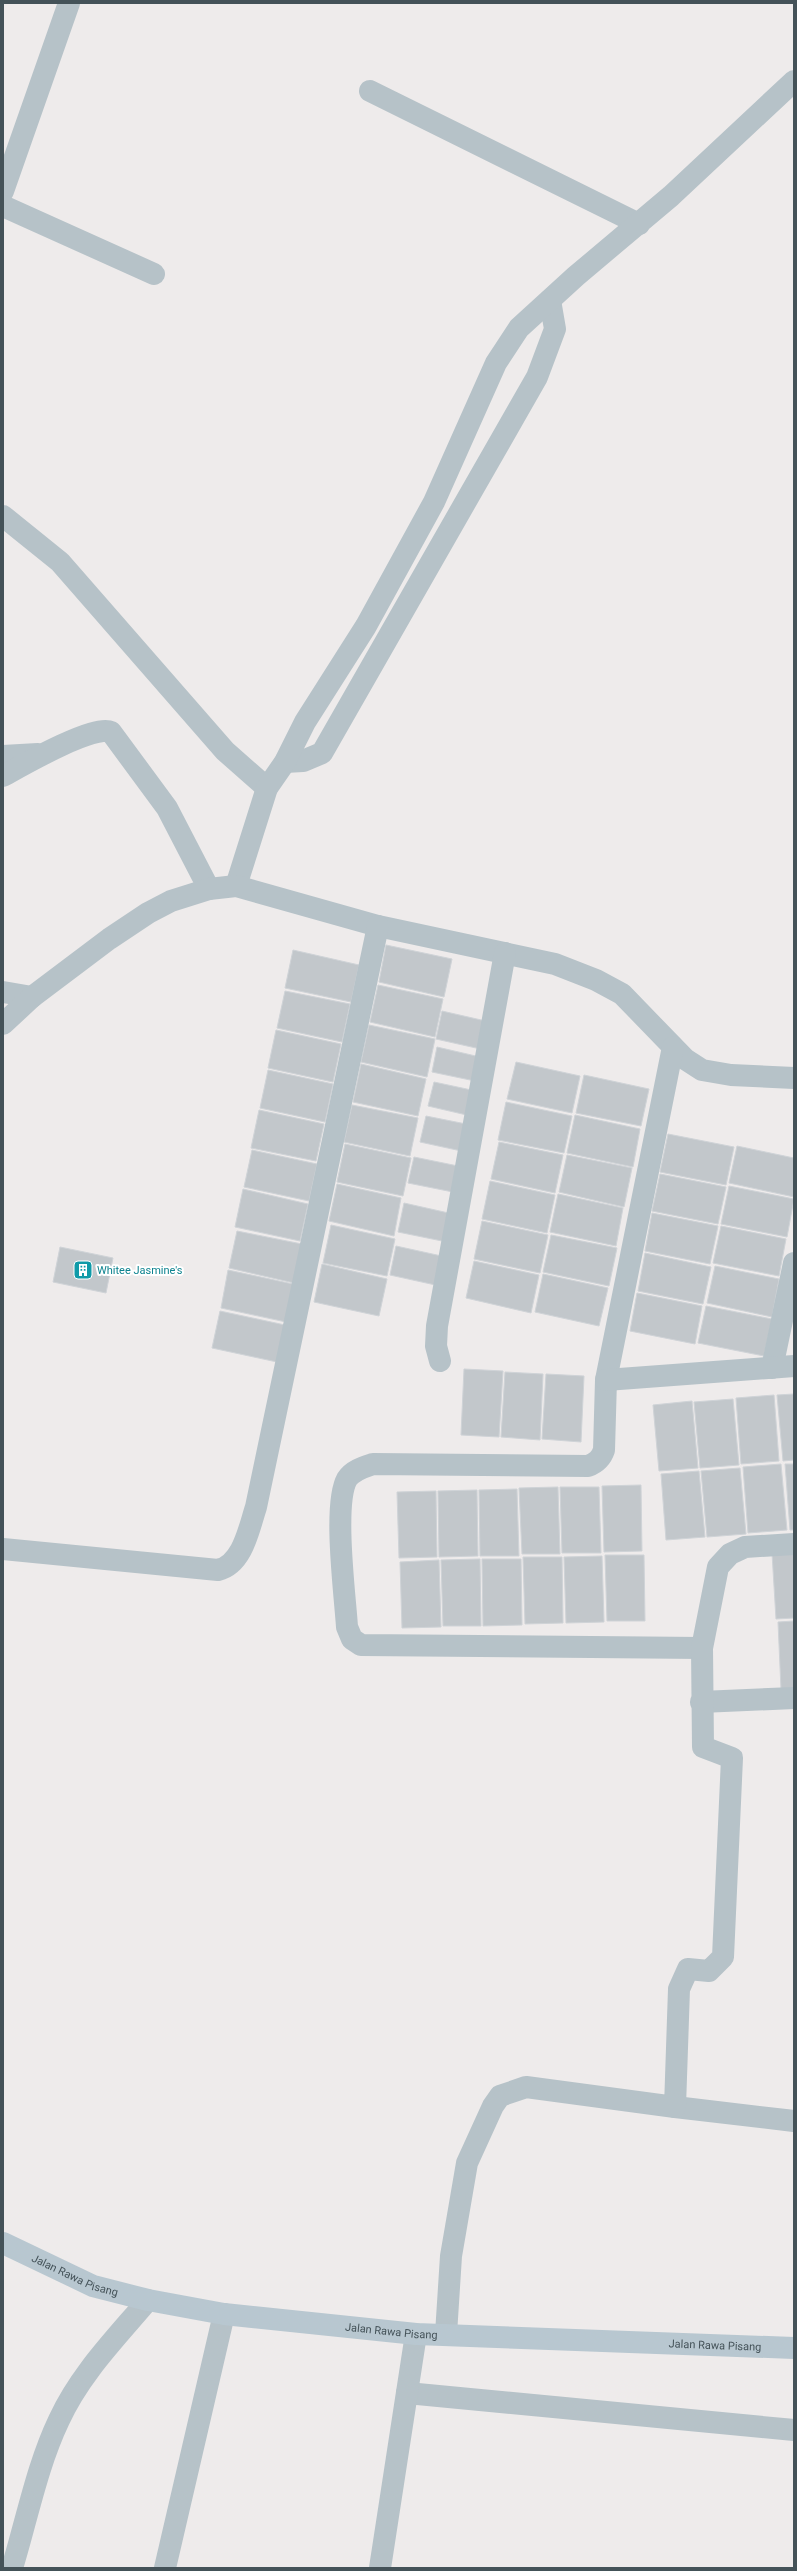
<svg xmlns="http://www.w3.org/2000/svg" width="797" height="2571" font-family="Roboto,sans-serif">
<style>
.building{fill:#c2c7cb;stroke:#cfd3d7}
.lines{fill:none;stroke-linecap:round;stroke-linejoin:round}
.street{stroke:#b6c2c8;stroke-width:22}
.secondary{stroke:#b8c7d0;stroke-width:22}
.labels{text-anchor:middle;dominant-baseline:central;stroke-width:4;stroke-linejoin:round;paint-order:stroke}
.culture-label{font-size:11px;fill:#0d838f;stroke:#fff;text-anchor:start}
.street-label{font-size:11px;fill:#445258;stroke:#fff}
</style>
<rect width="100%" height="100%" fill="#eeebeb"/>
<g class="building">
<path d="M386,945L452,959L444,997L379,982Z"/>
<path d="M293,950L359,965L351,1002L285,988Z"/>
<path d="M378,985L443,999L435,1037L370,1022Z"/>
<path d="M285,991L350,1004L342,1042L277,1028Z"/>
<path d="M442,1011L490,1022L485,1050L436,1039Z"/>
<path d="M369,1025L435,1039L427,1077L361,1062Z"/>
<path d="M276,1030L341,1044L333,1082L268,1068Z"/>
<path d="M437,1047L480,1057L475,1081L432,1072Z"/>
<path d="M516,1062L580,1076L572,1113L507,1099Z"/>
<path d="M361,1064L426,1079L418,1116L353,1102Z"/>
<path d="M268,1070L333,1084L325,1122L260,1108Z"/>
<path d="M584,1075L649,1089L641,1126L576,1113Z"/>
<path d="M434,1082L476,1091L471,1116L428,1106Z"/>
<path d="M506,1102L572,1116L564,1153L498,1140Z"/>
<path d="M352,1105L418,1118L410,1156L344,1142Z"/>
<path d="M259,1110L324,1124L316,1161L251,1148Z"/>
<path d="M575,1115L640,1129L633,1167L567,1153Z"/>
<path d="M426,1116L471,1125L466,1152L420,1142Z"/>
<path d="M668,1134L734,1147L726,1185L660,1172Z"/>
<path d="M499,1142L563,1155L555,1193L491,1179Z"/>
<path d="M345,1144L411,1158L403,1196L337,1182Z"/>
<path d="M737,1146L794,1158V1197L729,1183Z"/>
<path d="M252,1150L317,1164L309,1201L244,1187Z"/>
<path d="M567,1155L632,1168L624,1207L559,1192Z"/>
<path d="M414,1157L458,1166L453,1192L408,1183Z"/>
<path d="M660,1174L726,1187L718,1224L652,1211Z"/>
<path d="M490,1181L555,1195L547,1233L482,1219Z"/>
<path d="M337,1184L401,1198L394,1236L329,1221Z"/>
<path d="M729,1186L794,1199L787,1237L721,1224Z"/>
<path d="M243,1189L308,1204L300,1241L235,1227Z"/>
<path d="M558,1194L623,1208L616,1246L550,1232Z"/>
<path d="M404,1203L453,1214L447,1242L398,1232Z"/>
<path d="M652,1213L718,1226L710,1264L645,1251Z"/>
<path d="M482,1221L548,1235L540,1273L474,1259Z"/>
<path d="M331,1225L395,1239L387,1276L323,1263Z"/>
<path d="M721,1226L786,1239L779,1276L713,1263Z"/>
<path d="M237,1231L302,1244L294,1283L229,1268Z"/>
<path d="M551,1235L617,1248L609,1286L543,1272Z"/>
<path d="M396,1246L446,1257L440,1286L390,1275Z"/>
<path d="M60,1247L113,1258L106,1293L53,1282Z"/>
<path d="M645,1253L711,1267L703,1304L638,1291Z"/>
<path d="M474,1261L539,1275L531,1313L466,1298Z"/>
<path d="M322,1264L387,1279L379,1316L314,1302Z"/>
<path d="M715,1266L779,1279L772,1317L707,1303Z"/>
<path d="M228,1270L293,1284L286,1322L221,1308Z"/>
<path d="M543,1274L608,1288L599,1326L535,1312Z"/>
<path d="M637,1293L702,1306L695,1344L630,1331Z"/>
<path d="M706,1306L772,1319L764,1356L698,1343Z"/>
<path d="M220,1311L285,1325L277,1362L212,1348Z"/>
<path d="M464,1369L503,1371L499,1437L461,1435Z"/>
<path d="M505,1372L543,1374L540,1440L501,1437Z"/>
<path d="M546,1374L584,1376L581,1442L542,1439Z"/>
<path d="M794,1394V1460L783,1461L777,1395Z"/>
<path d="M774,1395L779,1461L741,1464L736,1398Z"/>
<path d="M733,1399L739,1465L700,1468L694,1402Z"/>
<path d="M692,1401L698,1468L659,1471L653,1405Z"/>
<path d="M781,1464L787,1530L748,1533L743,1467Z"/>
<path d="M785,1464H794V1530H790Z"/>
<path d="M740,1468L746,1534L707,1537L701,1471Z"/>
<path d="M699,1471L705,1537L666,1540L661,1474Z"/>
<path d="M641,1485L642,1551L604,1552L602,1486Z"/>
<path d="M558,1487L560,1554H522L519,1488Z"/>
<path d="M560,1487H599L601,1553H562Z"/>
<path d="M517,1489L519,1556H480L479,1490Z"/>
<path d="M477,1490L478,1556L439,1557L438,1491Z"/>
<path d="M436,1491L437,1557L399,1558L397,1492Z"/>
<path d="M794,1552V1618L776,1619L772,1553Z"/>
<path d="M605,1555H644L645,1621H607Z"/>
<path d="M602,1556L604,1622L566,1623L564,1557Z"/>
<path d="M523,1557H562L563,1623L525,1624Z"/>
<path d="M480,1559L481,1626H443L441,1560Z"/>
<path d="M482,1559H521L522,1625L483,1626Z"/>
<path d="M439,1560L441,1627L402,1628L400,1562Z"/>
<path d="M794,1621V1688L781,1689L778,1622Z"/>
</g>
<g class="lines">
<g class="street">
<path d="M370,91L639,224"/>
<path d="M3,191L69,3"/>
<path d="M3,206L154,274"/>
<path d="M3,516L60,562L225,751L267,788"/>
<path d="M3,756L38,754"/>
<path d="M285,762L303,761L322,753L537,377L555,329L550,300"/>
<path d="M3,776C21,766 94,724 111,732L167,808L209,889"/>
<path d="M236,886L267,788L285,762L305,722L366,626L434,502L496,363L519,328L576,276L671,196L794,81"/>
<path d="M3,992L32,997"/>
<path d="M3,1024L32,997L109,939L148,913L171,901L209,889L236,886L378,926L555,964L596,980L622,994L685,1059L702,1070L731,1075L794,1078"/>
<path d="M673,1047L606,1380L604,1450C601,1459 596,1463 588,1466L373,1464C364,1467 353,1470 347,1479C333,1504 345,1595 347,1627L352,1639L361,1645L702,1648"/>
<path d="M440,1361L436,1346L437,1326L505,953"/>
<path d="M772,1368L794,1263"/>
<path d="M606,1380L794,1366"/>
<path d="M3,1549L218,1570C243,1564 249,1528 256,1507L378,926"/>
<path d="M701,1702L794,1698"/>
<path d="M675,2107L794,2121"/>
<path d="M446,2334L451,2256L467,2163L493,2106L500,2096L526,2087L675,2107L679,1989L688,1969L709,1971L723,1957L732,1758L703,1747L702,1648L718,1567L730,1554L745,1547L794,1544"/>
<path d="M407,2393L794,2430"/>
<path d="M12,2568C27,2519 37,2466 59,2420C80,2374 116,2338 148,2300"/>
<path d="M165,2568L224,2314"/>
<path d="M380,2568L416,2334"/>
</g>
<path class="secondary" id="s1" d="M3,2243L93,2286L148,2300L224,2314L416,2334L794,2348"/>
</g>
<defs>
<symbol id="building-square" viewBox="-11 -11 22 22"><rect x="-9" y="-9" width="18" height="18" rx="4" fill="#0f9aa8" stroke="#fff"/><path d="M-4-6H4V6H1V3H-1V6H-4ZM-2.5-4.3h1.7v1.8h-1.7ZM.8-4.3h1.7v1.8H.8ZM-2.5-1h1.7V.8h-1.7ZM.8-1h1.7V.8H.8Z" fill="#fff"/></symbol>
</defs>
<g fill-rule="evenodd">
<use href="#building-square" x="72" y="1259" width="22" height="22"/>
</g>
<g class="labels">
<g class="culture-label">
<text x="97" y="1270">Whitee Jasmine's</text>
</g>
<g class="street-label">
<text stroke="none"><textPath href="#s1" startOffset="79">Jalan Rawa Pisang</textPath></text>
<text stroke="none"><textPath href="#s1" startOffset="402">Jalan Rawa Pisang</textPath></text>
<text stroke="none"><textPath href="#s1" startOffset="726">Jalan Rawa Pisang</textPath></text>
</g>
</g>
<rect width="797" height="2571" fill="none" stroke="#445258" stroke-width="8"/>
</svg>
